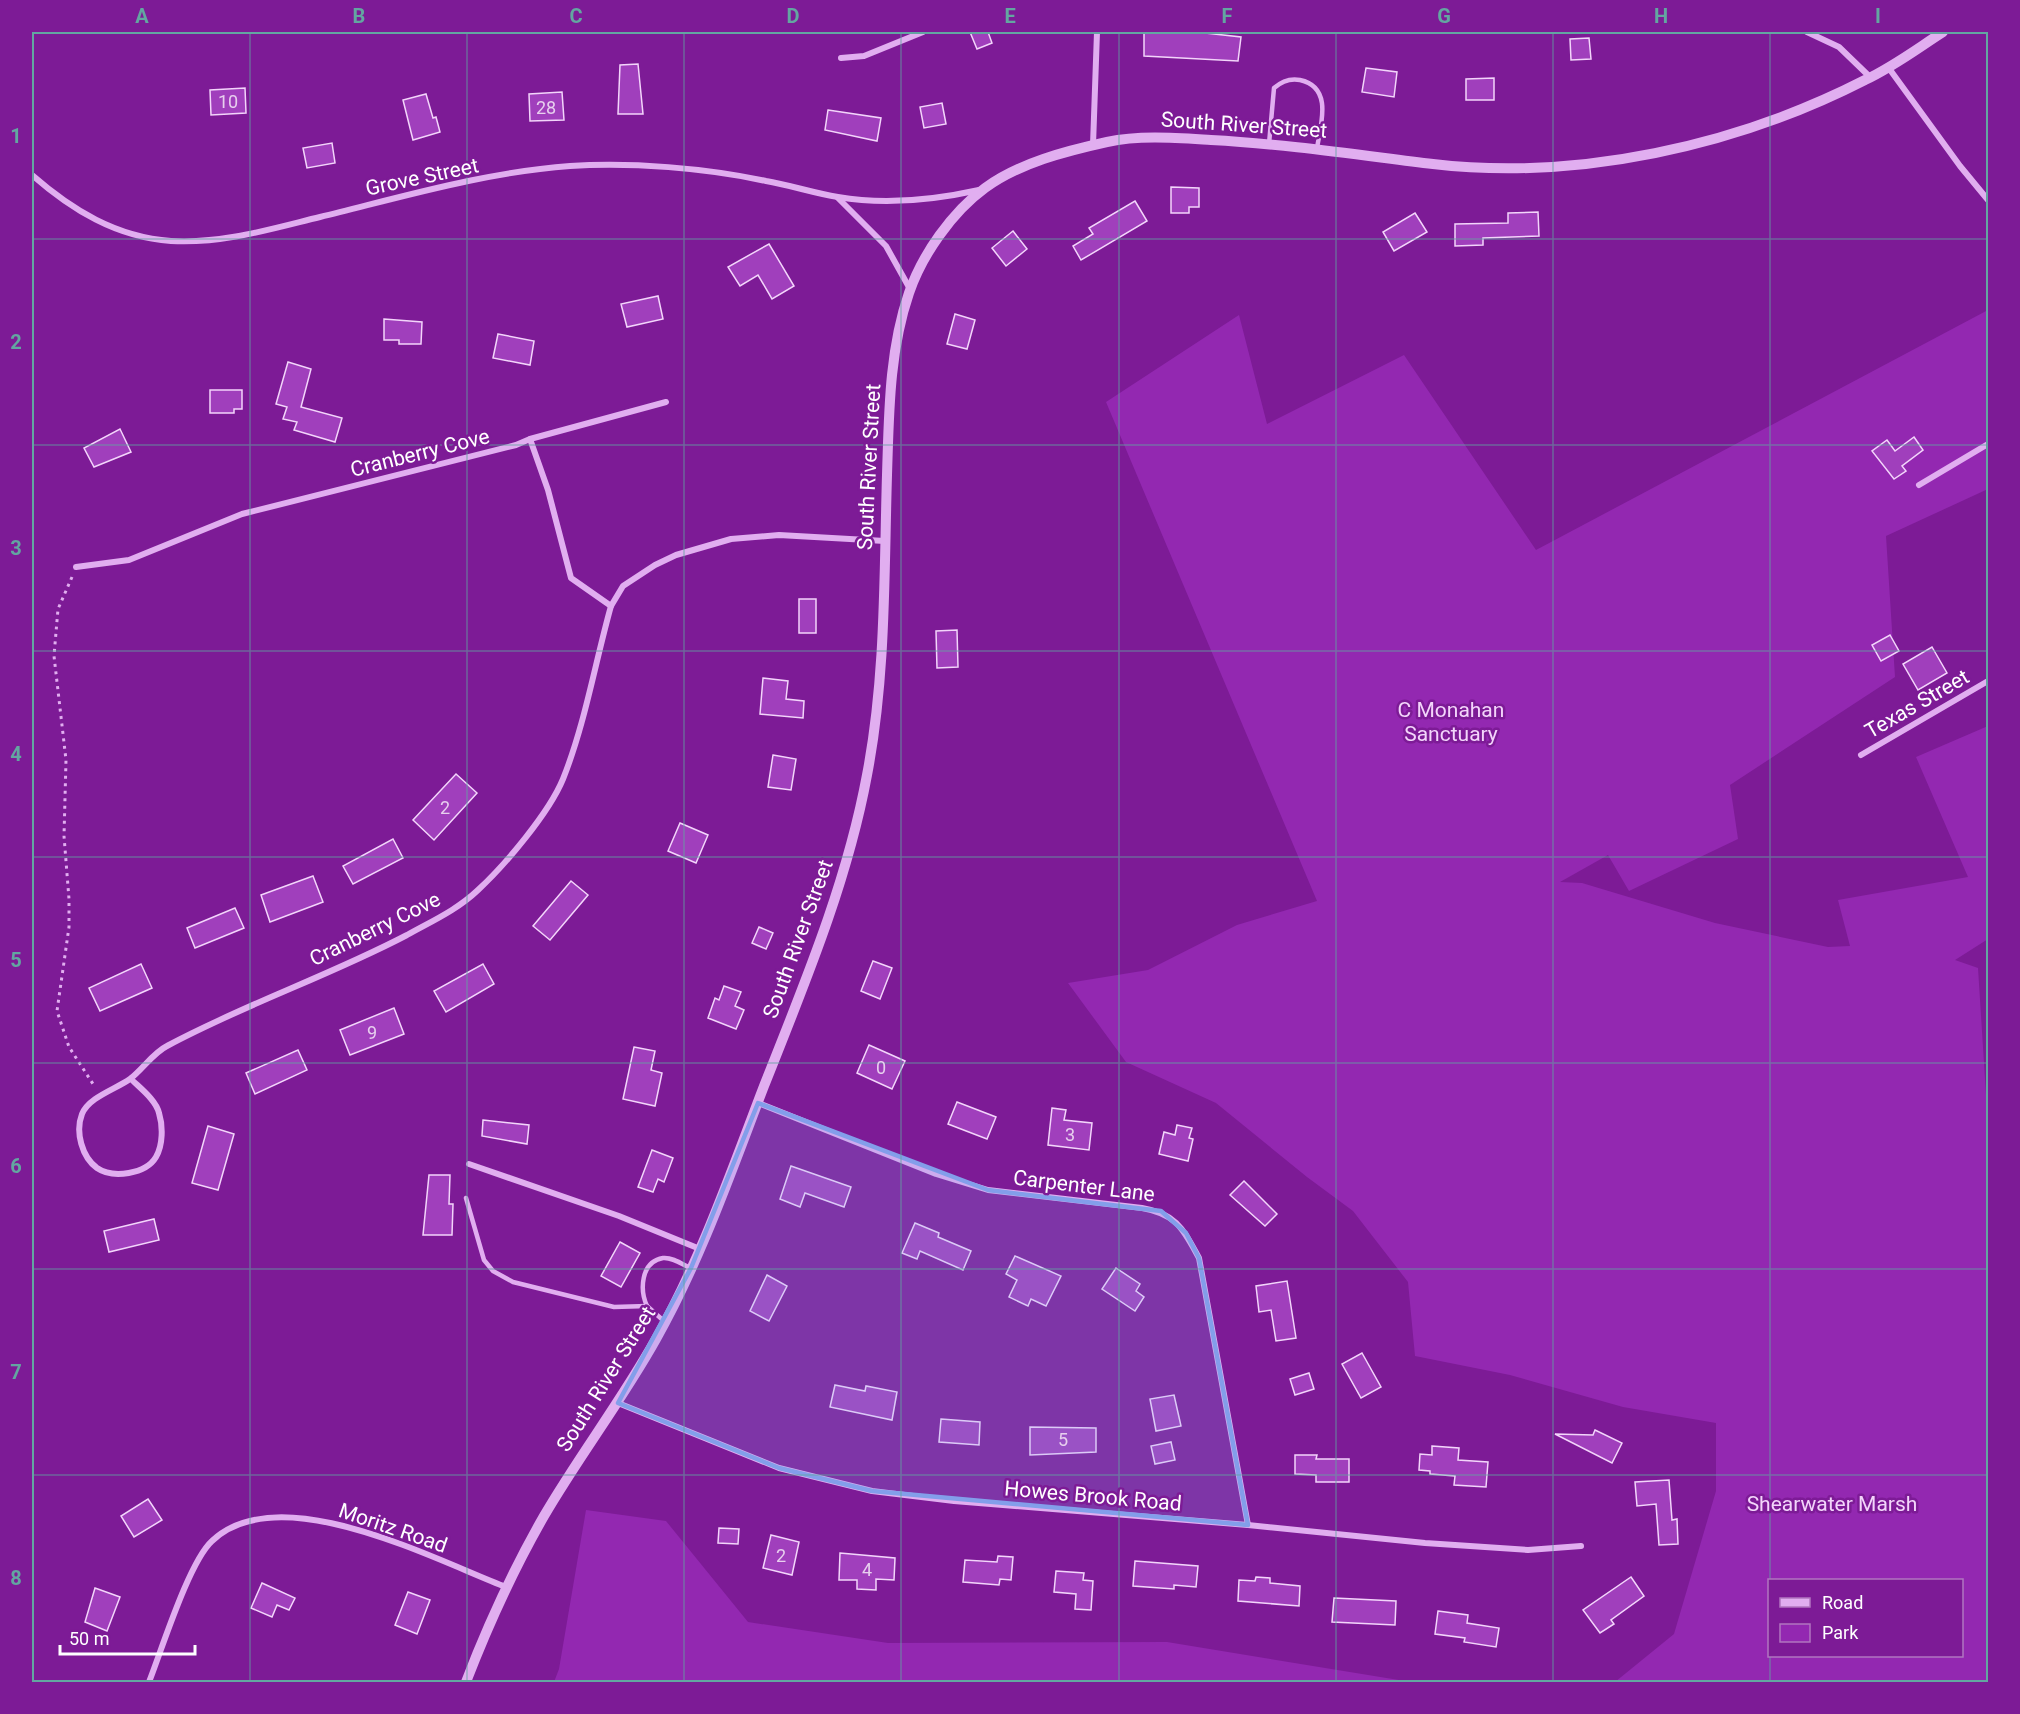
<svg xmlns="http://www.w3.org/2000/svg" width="2020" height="1714" font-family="Roboto,sans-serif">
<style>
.green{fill:#9328b1;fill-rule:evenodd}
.building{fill:#a03fbc;stroke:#f3d5fb;stroke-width:1.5}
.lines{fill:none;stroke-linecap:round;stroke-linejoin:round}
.path{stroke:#e1aef0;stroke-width:3;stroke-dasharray:3 4.5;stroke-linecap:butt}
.service{stroke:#e1aef0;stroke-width:4.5}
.minor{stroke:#e1aef0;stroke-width:6}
.tertiary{stroke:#e1aef0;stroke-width:10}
.marked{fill:#839eea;fill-opacity:0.2;stroke:#839eea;stroke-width:4.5;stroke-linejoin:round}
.grid{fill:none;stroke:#63a6a1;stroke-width:1.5;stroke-opacity:0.55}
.labels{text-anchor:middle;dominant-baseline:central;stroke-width:5;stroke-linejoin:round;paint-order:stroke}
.number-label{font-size:18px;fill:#e7cfee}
.street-label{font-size:21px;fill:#fff;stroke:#7d1b96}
.park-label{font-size:21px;fill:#f3d5fb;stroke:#7d1b96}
.neatline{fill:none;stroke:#63a6a1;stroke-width:2}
.grid-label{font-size:20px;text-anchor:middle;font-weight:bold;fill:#63a6a1}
</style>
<rect width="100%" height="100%" fill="#7d1b96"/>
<g class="green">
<path d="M1988,310V489L1886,536L1895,677L1730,785L1738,839L1629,891L1608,855L1560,882L1582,883L1715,923L1828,947L1850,946L1838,900L1968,877L1916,757L1988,726V939L1955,960L1978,968L1988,1126V1682H1615L1674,1634L1716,1491V1423L1623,1407L1510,1375L1415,1356L1408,1282L1353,1211L1307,1177L1216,1103L1126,1062L1068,983L1148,970L1237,925L1317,901L1106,402L1239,315L1267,424L1404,355L1536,550ZM1770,1580H1962V1656H1770Z"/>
<path d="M586,1510L666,1521L748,1622L888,1643L1167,1642L1411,1682H554L559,1669Z"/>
</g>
<g class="building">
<path d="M970,32H988L992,43L977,49Z"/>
<path d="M1144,32H1196L1241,37L1238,61L1144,56Z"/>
<path d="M1589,38L1591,59L1571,60L1570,39Z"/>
<path d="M638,64L643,114H618L620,65Z"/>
<path d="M1366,68L1397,72L1394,97L1362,92Z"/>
<path d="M1494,78V100H1466V79Z"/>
<path d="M245,88L246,113L211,115L210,90Z"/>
<path d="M562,92L564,120L530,121L529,94Z"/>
<path d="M426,94L433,118L436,117L440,132L413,140L403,100Z"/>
<path d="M942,103L946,124L924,128L920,107Z"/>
<path d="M828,110L881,118L877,141L825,130Z"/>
<path d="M332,143L335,163L307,168L303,148Z"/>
<path d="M1171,187L1199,188V207H1189V213H1171Z"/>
<path d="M1135,201L1147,221L1081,260L1073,246L1093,234L1089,228Z"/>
<path d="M1538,212L1539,236L1483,238V245L1455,246V224L1508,223V213Z"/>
<path d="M1415,213L1427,232L1394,251L1383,232Z"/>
<path d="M1013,231L1027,249L1006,266L992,248Z"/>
<path d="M769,244L794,286L772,299L758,275L740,286L728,267Z"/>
<path d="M658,296L663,319L627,327L621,304Z"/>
<path d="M955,314L975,320L967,349L947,344Z"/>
<path d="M384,319L422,322L421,344H399V340H384Z"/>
<path d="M498,334L534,341L530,365L493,358Z"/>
<path d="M288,362L311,369L301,407L342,418L335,442L294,430L297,422L283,419L287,407L276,404Z"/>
<path d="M210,390H242V409H234V413H210Z"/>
<path d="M120,429L131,452L94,467L84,448Z"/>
<path d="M1914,437L1923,450L1902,466L1906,471L1894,479L1872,451L1887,440L1895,451Z"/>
<rect x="799" y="599" width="17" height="34"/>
<path d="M957,630L958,667L937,668L936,631Z"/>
<path d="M1890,635L1899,651L1881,661L1872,645Z"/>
<path d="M1932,647L1947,673L1918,690L1903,664Z"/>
<path d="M763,678L788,681L786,699L804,701L803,718L760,714Z"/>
<path d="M773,755L796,759L791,790L768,787Z"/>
<path d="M456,774L477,793L434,840L413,820Z"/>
<path d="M680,823L708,835L696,863L668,851Z"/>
<path d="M393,839L403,858L353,884L343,866Z"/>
<path d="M313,876L323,902L270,922L261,895Z"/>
<path d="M571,881L588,895L550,940L533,926Z"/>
<path d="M235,908L244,928L195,948L187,928Z"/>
<path d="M759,927L773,933L766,949L752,943Z"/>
<path d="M873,961L892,968L880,999L861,991Z"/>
<path d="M141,964L152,988L100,1011L89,988Z"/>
<path d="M483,964L494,984L446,1012L434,991Z"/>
<path d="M724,986L741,992L735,1006L744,1010L736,1029L708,1018L715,998L719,1000Z"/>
<path d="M394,1008L404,1034L350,1055L340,1030Z"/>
<path d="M869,1045L905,1061L892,1089L857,1073Z"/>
<path d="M634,1047L655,1051L651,1070L662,1073L655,1106L623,1099Z"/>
<path d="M298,1050L307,1070L255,1094L246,1073Z"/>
<path d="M957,1102L996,1117L987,1139L948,1124Z"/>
<path d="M1052,1108L1066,1110L1064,1120L1092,1123L1089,1150L1048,1145Z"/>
<path d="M483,1120L529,1125L527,1144L482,1136Z"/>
<path d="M1177,1125L1192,1128L1189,1138L1193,1139L1188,1161L1159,1154L1164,1132L1175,1135Z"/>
<path d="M208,1126L234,1134L218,1190L192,1183Z"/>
<path d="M652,1150L673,1158L664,1182L658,1179L653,1192L638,1187Z"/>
<path d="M791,1166L851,1187L844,1207L805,1193L800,1207L780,1199Z"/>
<path d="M429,1175H450L449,1204H453L452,1235H423Z"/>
<path d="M1244,1181L1277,1214L1265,1226L1230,1195Z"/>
<path d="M154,1219L159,1240L109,1252L104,1231Z"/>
<path d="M915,1223L939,1233L938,1237L971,1251L963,1270L920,1251L917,1259L902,1253Z"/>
<path d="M620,1242L640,1253L621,1287L601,1276Z"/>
<path d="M1015,1256L1061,1276L1046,1306L1031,1299L1028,1306L1009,1297L1017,1280L1006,1274Z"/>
<path d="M1116,1268L1140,1284L1136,1291L1144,1297L1135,1311L1102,1289Z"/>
<path d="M767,1275L787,1286L769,1321L750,1311Z"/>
<path d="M1287,1281L1296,1338L1276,1341L1271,1310L1259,1312L1256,1286Z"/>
<path d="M1362,1353L1381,1387L1361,1398L1342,1364Z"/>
<path d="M1309,1373L1314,1389L1295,1395L1290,1379Z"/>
<path d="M835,1385L865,1391L866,1386L897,1392L892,1420L830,1407Z"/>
<path d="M1174,1395L1181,1426L1156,1431L1150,1399Z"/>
<path d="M941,1419L980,1422L979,1445L939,1442Z"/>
<path d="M1030,1427L1096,1428V1452L1030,1455Z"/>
<path d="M1595,1430L1622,1443L1612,1463L1555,1434L1593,1435Z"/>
<path d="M1171,1442L1175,1460L1155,1464L1151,1446Z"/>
<path d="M1432,1446L1459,1448L1458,1460L1488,1462L1486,1487L1454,1485L1455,1476L1430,1474V1471L1419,1470L1420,1454L1432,1455Z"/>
<path d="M1295,1455H1317L1316,1459H1349V1482H1316V1475L1295,1474Z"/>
<path d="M1669,1480L1672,1520L1677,1519L1678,1544L1659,1545L1656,1504L1637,1506L1635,1482Z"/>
<path d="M148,1499L162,1520L134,1537L121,1516Z"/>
<path d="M719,1528L739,1529L738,1544L718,1543Z"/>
<path d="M771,1535L799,1542L792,1575L763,1568Z"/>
<path d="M840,1553L895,1558L894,1580L876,1579V1590L857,1589V1580H839Z"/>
<path d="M998,1556L1013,1557L1011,1580L1000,1579L999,1585L963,1582L965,1560L997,1562Z"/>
<path d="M1135,1561L1198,1566L1196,1587L1174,1585V1589L1133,1586Z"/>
<path d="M1056,1571L1084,1573L1083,1580L1093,1581L1091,1610L1075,1609L1076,1594L1054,1592Z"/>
<path d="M1256,1577L1270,1578V1583L1300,1586L1299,1606L1238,1601L1239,1580L1255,1581Z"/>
<path d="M1631,1577L1644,1596L1611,1620L1614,1624L1600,1633L1583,1610Z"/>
<path d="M262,1583L295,1598L289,1610L277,1605L272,1617L251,1608Z"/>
<path d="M95,1588L120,1597L107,1631L85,1622Z"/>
<path d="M408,1592L430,1600L417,1634L395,1625Z"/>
<path d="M1334,1598L1396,1601L1395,1625L1332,1622Z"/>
<path d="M1438,1611L1468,1615L1467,1623L1499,1628L1496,1647L1464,1642L1465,1638L1435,1634Z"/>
</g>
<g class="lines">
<path class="path" d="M72,577L58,609L54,656L66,760L64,836L69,899V927L57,1011L69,1047L95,1087"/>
<g class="service">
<path d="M1269,144L1274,88C1282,81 1290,78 1300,80C1333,87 1321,124 1317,148"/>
<path d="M466,1198L484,1260L493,1271L513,1282L614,1307L647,1306L665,1322"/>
<path d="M647,1306C640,1291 640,1262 663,1258C672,1257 682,1264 690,1268"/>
</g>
<g class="minor">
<path d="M1807,32L1839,47L1870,77"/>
<path d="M841,58L864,56L923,32"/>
<path d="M1888,67L1960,166L1988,200"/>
<path d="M1093,145L1097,32"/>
<path d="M32,175C72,210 116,237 171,241C222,244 271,229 320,217C402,197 486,172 570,166C631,162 706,168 766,181C790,185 813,193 838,197C883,205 934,200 979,190"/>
<path d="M838,198L886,246L910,289"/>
<path d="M530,439L548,490L571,578L611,606"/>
<path d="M1919,485L1988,444"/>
<path d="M76,567L129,560L242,514L516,445L530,439L666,402"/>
<path d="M1861,755L1988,681"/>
<path d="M131,1079C140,1088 156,1100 159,1113C163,1126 163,1145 156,1157C146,1174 113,1179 97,1168C82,1157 75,1132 82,1114C89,1097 116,1089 130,1079C143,1069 153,1053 167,1046C245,1004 329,976 407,935C432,921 457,910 478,890C505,865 549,813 563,779C585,724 595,663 611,606L623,586L655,565L676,555L731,539L779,535L885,541"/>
<path d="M758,1103L936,1174L988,1190L1142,1208C1177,1214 1183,1229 1199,1258L1248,1525"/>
<path d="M469,1164L619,1216L700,1249"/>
<path d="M618,1403L779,1468L872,1491L954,1501L1248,1525L1425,1543L1528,1550L1581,1546"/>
<path d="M149,1682C162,1649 189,1562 212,1541C279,1477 435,1560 506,1587"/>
</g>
<path class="tertiary" d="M466,1682C488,1625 513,1570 544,1516C579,1456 622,1400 656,1339C701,1259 731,1172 764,1086C804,985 847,883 867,775C886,677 884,574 887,475C889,414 889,351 909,293C922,255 952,212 985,188C1019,163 1066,151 1107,142C1140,135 1177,138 1211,140C1286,144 1359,155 1433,164C1578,181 1736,146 1865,80C1893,67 1918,48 1943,32"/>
</g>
<path class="marked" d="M758,1103L988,1190L1161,1211L1186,1233L1199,1258L1248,1525L872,1491L779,1468L618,1403L691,1268Z"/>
<path class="grid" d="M250,32V1682M467,32V1682M684,32V1682M901,32V1682M1119,32V1682M1336,32V1682M1553,32V1682M1770,32V1580M32,239H1988M32,445H1988M32,651H1988M32,857H1988M32,1063H1988M32,1269H1988M32,1475H1988M1770,1656V1682"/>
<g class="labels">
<g class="number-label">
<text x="228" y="101">10</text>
<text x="546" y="107">28</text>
<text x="445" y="807">2</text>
<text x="372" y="1032">9</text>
<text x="881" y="1067">0</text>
<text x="1070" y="1134">3</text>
<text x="1063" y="1439">5</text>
<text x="781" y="1555">2</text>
<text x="867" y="1569">4</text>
</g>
<g class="street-label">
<text transform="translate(1244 125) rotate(4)">South River Street</text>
<text transform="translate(422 177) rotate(-12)">Grove Street</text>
<text transform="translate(420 453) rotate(-14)">Cranberry Cove</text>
<text transform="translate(869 467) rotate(-87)">South River Street</text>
<text transform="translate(1917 704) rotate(-30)">Texas Street</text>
<text transform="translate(375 929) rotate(-26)">Cranberry Cove</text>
<text transform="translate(798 939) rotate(-70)">South River Street</text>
<text transform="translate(1084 1186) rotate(7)">Carpenter Lane</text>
<text transform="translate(606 1379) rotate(-58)">South River Street</text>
<text transform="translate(1093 1496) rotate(5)">Howes Brook Road</text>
<text transform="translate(393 1528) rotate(19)">Moritz Road</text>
</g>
<g class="park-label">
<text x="1451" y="710">C Monahan<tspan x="1451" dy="24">Sanctuary</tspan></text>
<text x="1832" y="1504">Shearwater Marsh</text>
</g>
</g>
<rect width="2020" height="1714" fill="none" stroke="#7d1b96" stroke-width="66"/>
<rect x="1768" y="1579" width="195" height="78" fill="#7d1b96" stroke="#b176c0" stroke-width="1.5"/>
<rect x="1780" y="1598" width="30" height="9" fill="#e1aef0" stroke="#b176c0" stroke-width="1.5"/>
<text x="1822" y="1609" font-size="18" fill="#ffffff">Road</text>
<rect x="1780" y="1624" width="30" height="18" fill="#9328b1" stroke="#b176c0" stroke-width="1.5"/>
<text x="1822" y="1639" font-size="18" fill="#ffffff">Park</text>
<path d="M60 1645v9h135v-9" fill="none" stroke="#ffffff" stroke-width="3"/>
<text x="69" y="1645" font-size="18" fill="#ffffff" stroke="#7d1b96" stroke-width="4.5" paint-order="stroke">50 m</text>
<rect x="33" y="33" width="1954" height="1648" class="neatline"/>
<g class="grid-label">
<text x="142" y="23">A</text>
<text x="359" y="23">B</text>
<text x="576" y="23">C</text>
<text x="793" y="23">D</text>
<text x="1010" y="23">E</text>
<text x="1227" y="23">F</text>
<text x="1444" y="23">G</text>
<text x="1661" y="23">H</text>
<text x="1878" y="23">I</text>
<text x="16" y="143">1</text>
<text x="16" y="349">2</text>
<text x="16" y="555">3</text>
<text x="16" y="761">4</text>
<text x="16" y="967">5</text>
<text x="16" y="1173">6</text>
<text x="16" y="1379">7</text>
<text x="16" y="1585">8</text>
</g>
</svg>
